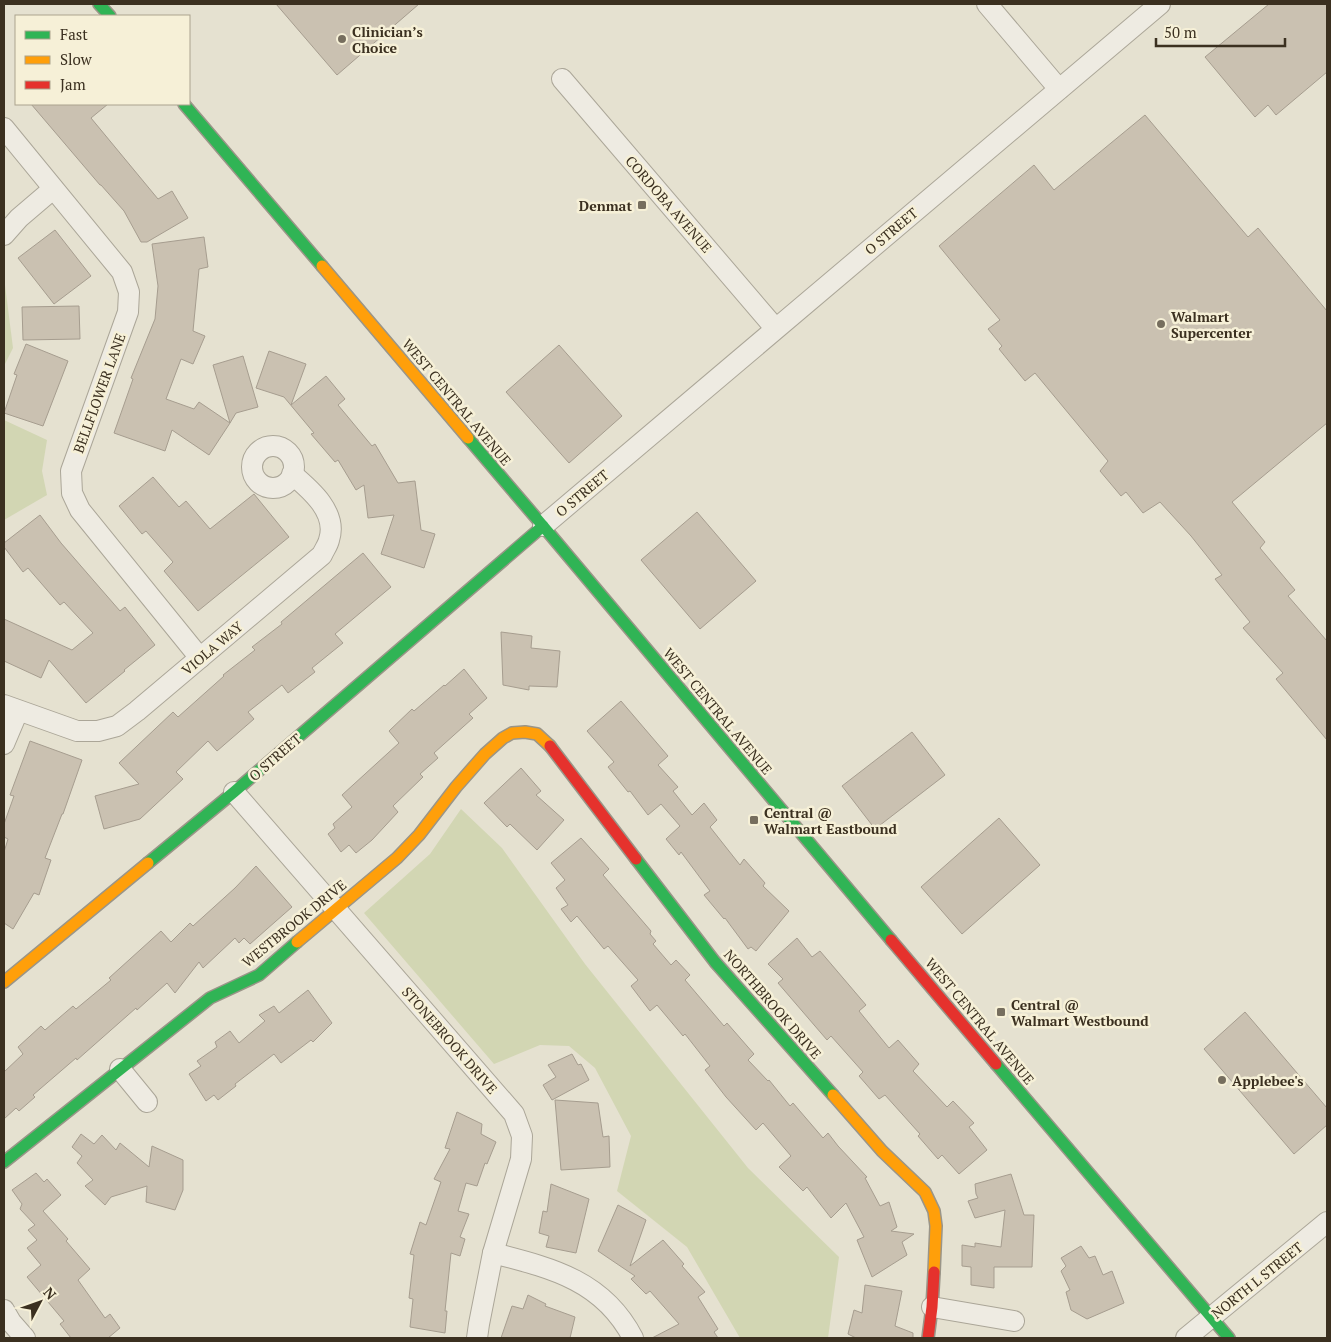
<svg xmlns="http://www.w3.org/2000/svg" width="1331" height="1342" font-family="'PT Serif',serif">
<style>
.green{fill:#d2d6b3}
.building{fill:#cac1b1;stroke:#a69d8f}
.lines{fill:none;stroke-linecap:round;stroke-linejoin:round}
.street-casing{stroke:#aba698;stroke-width:22}
.fast-casing{stroke:#9a9588;stroke-width:14}
.slow-casing{stroke:#9a9588;stroke-width:14}
.jam-casing{stroke:#9a9588;stroke-width:14}
.street{stroke:#eeebe2;stroke-width:20}
.fast{stroke:#30b455;stroke-width:11}
.slow{stroke:#ff9f0a;stroke-width:11}
.jam{stroke:#e5322d;stroke-width:11}
.poi-dot{fill:#766e5e;stroke:#f6f0d7;stroke-width:2}
.labels{text-anchor:middle;dominant-baseline:central;stroke-width:5;stroke-linejoin:round;paint-order:stroke}
.poi-label{font-size:14px;font-weight:bold;fill:#3b3020;stroke:#f6f0d7;text-anchor:start}
.street-label{font-size:14px;fill:#3b3020;stroke:#f6f0d7}
</style>
<rect width="100%" height="100%" fill="#e5e1d0"/>
<g class="green">
<path d="M5,285L13,348L4,366V286Z"/>
<path d="M4,420L47,440L42,471L47,495L4,520Z"/>
<path d="M461,809L502,848L585,964L748,1168L839,1257L828,1338H740L687,1247L617,1191L631,1136L595,1068L569,1046L540,1045L494,1064L364,913L430,854Z"/>
</g>
<g class="building">
<path d="M276,4H419L337,75Z"/>
<path d="M1269,4H1327V72L1276,115L1268,105L1255,117L1205,57Z"/>
<path d="M31,104H108L91,118L158,199L172,191L188,218L147,242H141L124,211L101,185H100Z"/>
<path d="M1145,115L1248,237L1258,228L1327,311V423L1232,502L1265,542L1260,548L1295,590L1288,596L1327,641V740L1276,679L1283,673L1243,628L1250,622L1215,579L1222,575L1191,536L1160,502L1143,513L1126,492L1121,496L1100,471L1108,461L1035,373L1025,381L999,349L1002,346L988,329L1000,320L939,246L1034,165L1054,190Z"/>
<path d="M55,230L91,276L54,304L18,258Z"/>
<path d="M204,237L208,267L199,269L193,331L205,336L193,364L181,359L166,399L194,409L199,402L230,423L209,455L172,430L165,451L114,433L133,379L131,378L155,319L158,286L152,244Z"/>
<path d="M79,306L80,339L23,340L22,307Z"/>
<path d="M26,344L68,361L43,426L4,413L17,375L14,374Z"/>
<path d="M559,345L622,416L569,463L506,392Z"/>
<path d="M269,351L306,364L291,405L326,376L345,399L338,405L372,446L375,444L398,483L415,481L421,530L435,534L424,568L381,554L394,515L368,518L364,485L356,490L338,460L335,462L311,434L314,433L284,397L256,388Z"/>
<path d="M243,356L258,407L236,413L230,423L213,365Z"/>
<path d="M153,477L179,507L186,501L210,529L254,494L289,537L198,611L164,571L173,562L146,531L142,534L119,506Z"/>
<path d="M697,512L756,581L700,629L641,560Z"/>
<path d="M40,515L61,543L100,588L120,611L125,607L155,645L124,670L125,671L86,703L49,660L41,678L4,661V619L72,650L93,633L64,602L60,605L28,568L23,572L4,547V543Z"/>
<path d="M363,553L391,587L335,634L343,643L312,668L315,672L288,693L282,685L248,712L254,719L217,751L208,741L176,772L183,779L140,819L104,829L95,796L139,784L119,763L173,712L178,717L224,676L223,675L255,650L252,647L282,624L281,622Z"/>
<path d="M501,632L532,636L531,648L560,651L557,687L529,686V690L503,685Z"/>
<path d="M464,669L487,698L469,714L473,718L434,753L438,758L420,774L423,777L393,806L398,812L372,840L356,853L349,845L341,852L328,834L335,828L333,824L352,807L342,795L399,743L389,731L412,709L414,711L444,685L445,686Z"/>
<path d="M621,701L668,756L658,765L678,787L673,791L692,815L704,803L717,820L710,827L740,865L744,859L765,883L763,886L789,911L756,951L751,947L748,949L725,918L724,919L704,895L710,891L681,852L679,855L666,839L680,826L661,804L648,815L630,791L628,792L608,767L614,762L587,731Z"/>
<path d="M912,732L945,775L875,829L842,786Z"/>
<path d="M30,741L82,760L63,814H62L45,858L51,860L39,895L34,893L13,929L4,923V852L8,839L4,837V824L14,796L10,795Z"/>
<path d="M521,768L541,791L536,795L564,820L537,850L510,824L507,827L484,803Z"/>
<path d="M999,818L1040,865L962,934L921,887Z"/>
<path d="M581,838L609,869L603,875L651,931L650,934L656,941L653,944L671,965L676,960L690,975L685,980L724,1026L727,1023L754,1054L748,1060L768,1081L769,1080L790,1106L793,1103L823,1138L828,1133L838,1146L867,1177L865,1178L880,1206L889,1202L897,1227L891,1231L914,1234L902,1242L907,1255L872,1277L857,1240L864,1237L846,1203L831,1218L807,1187L803,1191L779,1167L791,1156L763,1123L756,1130L726,1097L705,1070L710,1066L685,1034L683,1036L657,1005L650,1011L631,986L638,980L608,946L604,949L577,916L571,922L561,909L568,905L556,888L565,880L551,863Z"/>
<path d="M256,866L292,907L250,944L244,938L239,943L235,938L203,968L199,962L175,993L167,983L137,1010L136,1008L77,1060L76,1058L33,1095L35,1097L19,1111L16,1108L4,1119V1072L23,1054L18,1047L41,1026L45,1030L73,1006L76,1009L111,980L109,978L161,931L171,942L190,923L193,926L235,888Z"/>
<path d="M797,938L812,957L820,951L866,1005L859,1011L889,1048L898,1040L919,1064L913,1071L947,1107L953,1101L974,1123L969,1127L987,1150L959,1174L942,1155L938,1159L918,1136L920,1134L885,1095L879,1099L859,1076L863,1072L831,1036L827,1040L778,983L783,979L768,964Z"/>
<path d="M308,990L332,1023L313,1042L311,1040L281,1063L274,1054L235,1084L236,1086L218,1100L214,1095L206,1101L189,1074L201,1066L197,1061L217,1047L215,1042L230,1031L239,1043L265,1021L259,1015L274,1006L279,1013Z"/>
<path d="M1245,1012L1327,1108V1125L1294,1154L1204,1049Z"/>
<path d="M572,1054L578,1065L581,1064L589,1080L552,1100L543,1085L556,1077L548,1065Z"/>
<path d="M555,1100L598,1103L603,1137L609,1136L610,1167L561,1170Z"/>
<path d="M457,1112L482,1124L481,1134L496,1142L487,1164L485,1163L477,1186L466,1183L458,1211L469,1214L460,1237L465,1239L460,1256L451,1253L445,1311H447L445,1333L410,1327L413,1299L409,1298L414,1255L410,1254L420,1222L426,1225L441,1182L434,1179L450,1149L445,1148Z"/>
<path d="M81,1134L94,1144L102,1135L116,1150L120,1143L149,1167L152,1146L183,1160V1190L175,1210L146,1202L147,1186L111,1197L105,1205L85,1186L93,1180L77,1163L82,1156L72,1147Z"/>
<path d="M36,1173L44,1182L47,1179L61,1195L43,1211L68,1239L66,1241L90,1269L78,1280L105,1318L110,1314L120,1328L108,1338H71L60,1324L64,1321L27,1277L41,1265L27,1248L37,1240L28,1230L35,1225L20,1209L22,1204L12,1190Z"/>
<path d="M1011,1174L1024,1215H1034L1032,1267H994V1288L971,1285V1267L962,1266V1245L975,1247V1243L1001,1247L1005,1210L975,1218L968,1201L978,1198L976,1194L975,1184Z"/>
<path d="M551,1184L589,1199L576,1253L546,1247L549,1236L539,1233L543,1211L547,1212Z"/>
<path d="M618,1205L646,1220L630,1266L663,1240L684,1264L682,1266L705,1292L698,1297L718,1329L714,1332L718,1338H652L679,1324L650,1291L646,1294L631,1279L635,1276L598,1251Z"/>
<path d="M1081,1246L1089,1258L1095,1256L1103,1275L1112,1271L1124,1303L1087,1319L1071,1310L1066,1292L1070,1290L1061,1271L1066,1266L1061,1258Z"/>
<path d="M865,1285L902,1291L895,1326L913,1333V1338H856L848,1334L854,1310L862,1313Z"/>
<path d="M528,1295L546,1304L545,1306L575,1317L570,1338H501L512,1306L523,1309Z"/>
</g>
<g class="lines">
<defs>
<g id="street">
<path d="M987,4L1059,89"/>
<path d="M562,79L775,328"/>
<path d="M4,128L122,272L129,292L128,312L71,471L72,493L80,510L200,658"/>
<path d="M4,235L19,218L53,189"/>
<circle cx="273" cy="467" r="21"/>
<path d="M543,526L1160,4"/>
<path d="M4,705L77,731H98L117,726L137,711L322,555C324,550 328,545 329,540C338,513 311,490 292,474"/>
<path d="M4,744L18,711"/>
<path d="M234,792L514,1114L522,1136L521,1159L493,1253L479,1324L477,1338"/>
<path d="M120,1069L147,1102"/>
<path d="M493,1253C551,1268 603,1280 633,1338"/>
<path d="M932,1307L1014,1321"/>
<path d="M4,1310L11,1322L25,1338"/>
<path d="M1186,1338L1327,1222"/>
</g>
<g id="fast">
<path d="M99,4L110,16"/>
<path d="M184,104L322,266"/>
<path d="M543,526L891,940"/>
<path d="M636,859L715,962L833,1095"/>
<path d="M148,863L234,792L543,526L468,438"/>
<path d="M996,1064L1229,1338"/>
<path d="M4,1162L210,998L259,975L297,942"/>
</g>
<g id="slow">
<path d="M322,266L468,438"/>
<path d="M297,942L397,858L419,835L456,787L485,754L503,738L512,733L525,732L537,734L550,746"/>
<path d="M4,982L148,863"/>
<path d="M833,1095L882,1151L925,1192L934,1211L936,1226L934,1272"/>
</g>
<g id="jam">
<path d="M550,746L636,859"/>
<path d="M891,940L996,1064"/>
<path d="M928,1338L932,1307L934,1272"/>
</g>
</defs>
<use href="#street" class="street-casing"/>
<use href="#fast" class="fast-casing"/>
<use href="#slow" class="slow-casing"/>
<use href="#jam" class="jam-casing"/>
<use href="#street" class="street"/>
<use href="#fast" class="fast"/>
<use href="#slow" class="slow"/>
<use href="#jam" class="jam"/>
</g>
<g class="poi-dot">
<circle cx="342" cy="39" r="5"/>
<rect x="637" y="200" width="10" height="10" rx="2.5"/>
<circle cx="1161" cy="324" r="5"/>
<rect x="749" y="815" width="10" height="10" rx="2.5"/>
<rect x="996" y="1007" width="10" height="10" rx="2.5"/>
<circle cx="1222" cy="1080" r="5"/>
</g>
<g class="labels">
<g class="poi-label">
<text x="352" y="31">Clinician’s<tspan x="352" dy="16">Choice</tspan></text>
<text x="632" y="205" text-anchor="end">Denmat</text>
<text x="1171" y="316">Walmart<tspan x="1171" dy="16">Supercenter</tspan></text>
<text x="764" y="812">Central @<tspan x="764" dy="16">Walmart Eastbound</tspan></text>
<text x="1011" y="1004">Central @<tspan x="1011" dy="16">Walmart Westbound</tspan></text>
<text x="1232" y="1080">Applebee's</text>
</g>
<g class="street-label">
<text transform="translate(669 204) rotate(49)">CORDOBA AVENUE</text>
<text transform="translate(891 231) rotate(-40)">O STREET</text>
<text transform="translate(99 393) rotate(-70)">BELLFLOWER LANE</text>
<text transform="translate(457 402) rotate(50)">WEST CENTRAL AVENUE</text>
<text transform="translate(582 493) rotate(-40)">O STREET</text>
<text transform="translate(212 648) rotate(-40)">VIOLA WAY</text>
<text transform="translate(718 711) rotate(50)">WEST CENTRAL AVENUE</text>
<text transform="translate(275 757) rotate(-41)">O STREET</text>
<text transform="translate(294 923) rotate(-39)">WESTBROOK DRIVE</text>
<text transform="translate(773 1004) rotate(49)">NORTHBROOK DRIVE</text>
<text transform="translate(980 1021) rotate(50)">WEST CENTRAL AVENUE</text>
<text transform="translate(450 1040) rotate(49)">STONEBROOK DRIVE</text>
<text transform="translate(1257 1280) rotate(-39)">NORTH L STREET</text>
</g>
</g>
<rect width="1331" height="1342" fill="none" stroke="#3b3020" stroke-width="10"/>
<rect x="15" y="15" width="175" height="90" fill="#f6f0d7" stroke="#aba38e"/>
<rect x="25" y="31" width="25" height="8" fill="#30b455" stroke="#aba38e"/>
<text x="60" y="40" font-size="15" fill="#3b3020">Fast</text>
<rect x="25" y="56" width="25" height="8" fill="#ff9f0a" stroke="#aba38e"/>
<text x="60" y="65" font-size="15" fill="#3b3020">Slow</text>
<rect x="25" y="81" width="25" height="8" fill="#e5322d" stroke="#aba38e"/>
<text x="60" y="90" font-size="15" fill="#3b3020">Jam</text>
<g transform="translate(40 1302) rotate(49)" stroke="#f6f0d7" stroke-width="4" paint-order="stroke">
<path d="M0-4L9 19L0 12L-9 19Z" fill="#3b3020"/>
<text y="-8" font-size="14" font-weight="bold" text-anchor="middle" fill="#3b3020">N</text>
</g>
<path d="M1156 38v8h129v-8" fill="none" stroke="#3b3020" stroke-width="2.5"/>
<text x="1164" y="38" font-size="15" fill="#3b3020" stroke="#f6f0d7" stroke-width="4" paint-order="stroke">50 m</text>
</svg>
